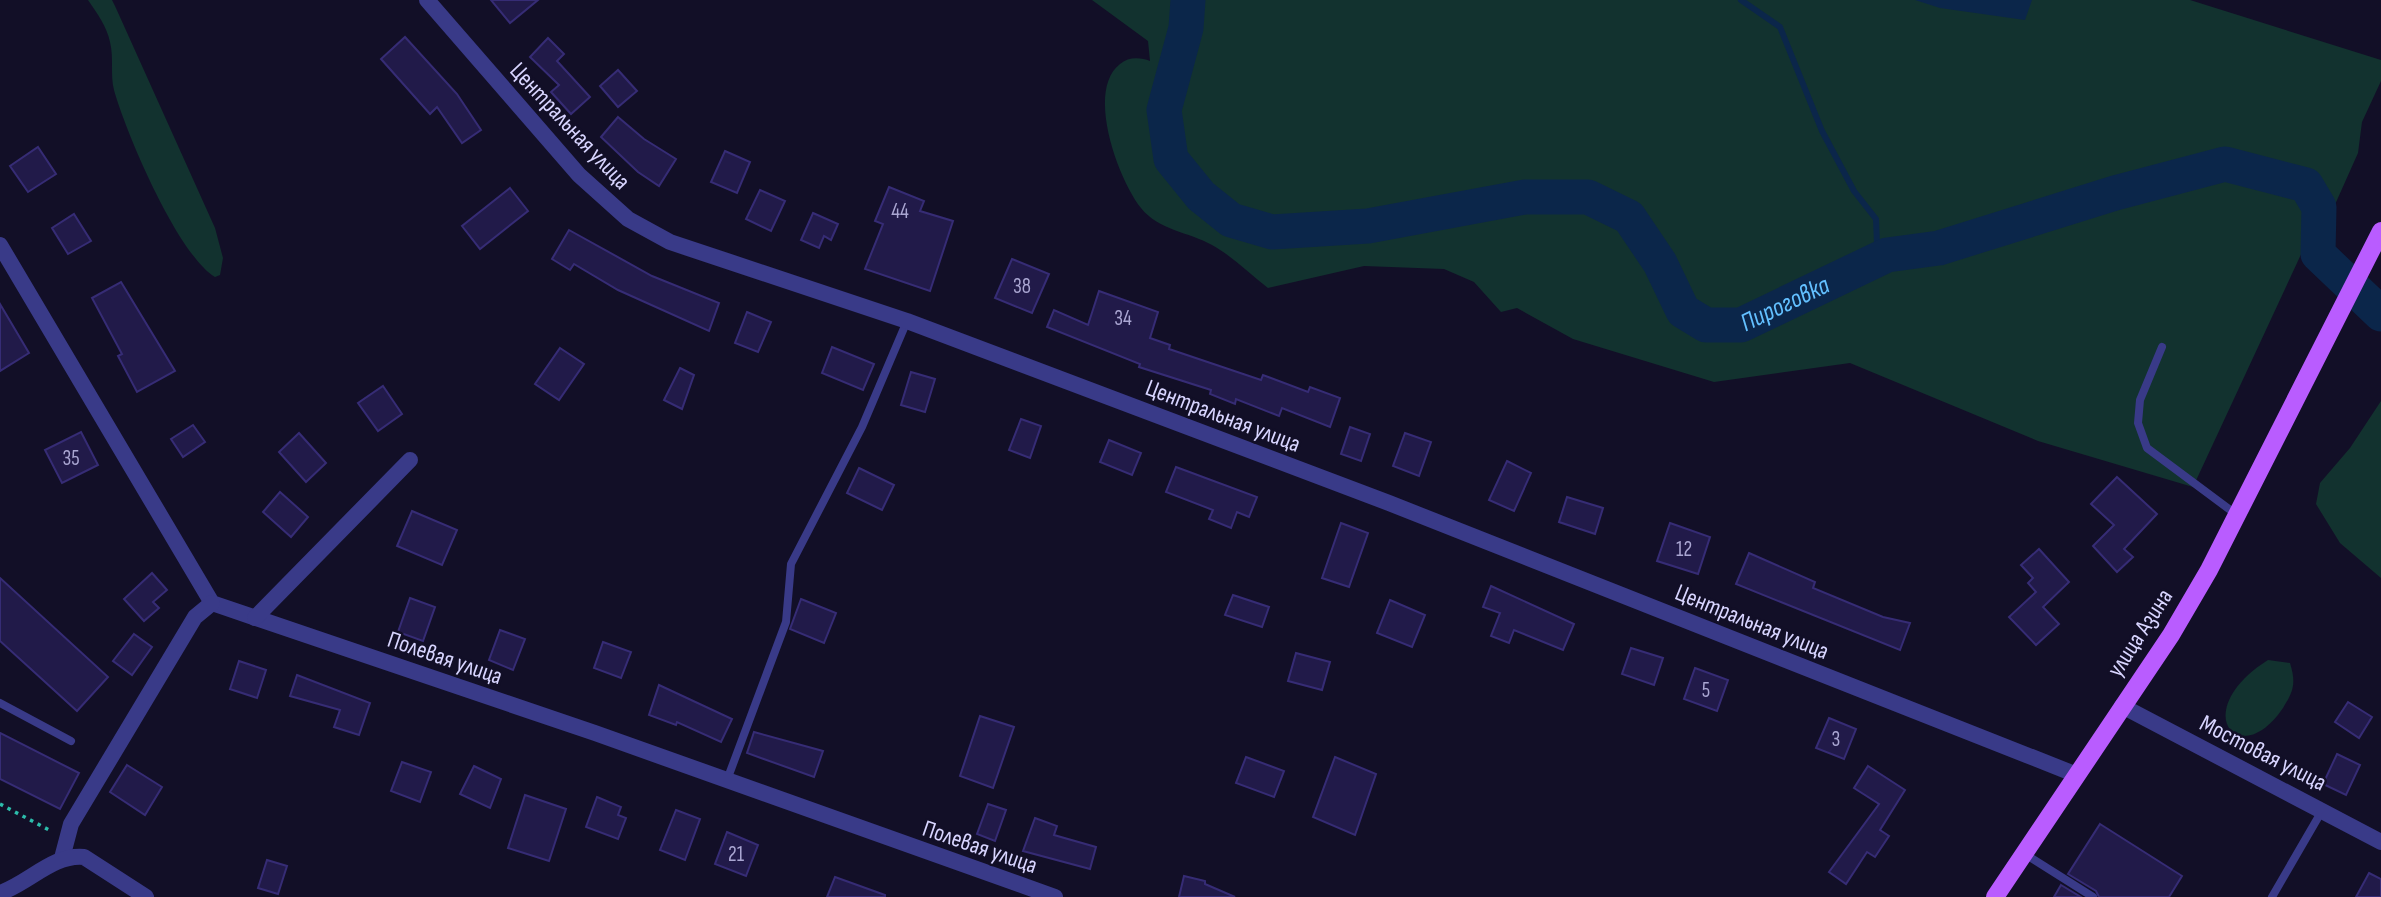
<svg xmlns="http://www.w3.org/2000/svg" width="2381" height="897" font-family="'Sofia Sans Condensed',sans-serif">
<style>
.green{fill:#12322f}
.water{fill:#0b264a}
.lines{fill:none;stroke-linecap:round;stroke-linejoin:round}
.stream{stroke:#0b264a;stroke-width:6}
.river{stroke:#0b264a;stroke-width:35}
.building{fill:#211a49;stroke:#362c75;stroke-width:2}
.path{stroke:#2cbcab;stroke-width:3.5;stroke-dasharray:3.5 5;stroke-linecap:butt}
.service{stroke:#393a88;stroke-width:8}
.minor{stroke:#393a88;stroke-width:16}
.primary{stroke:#b95cff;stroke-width:18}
.labels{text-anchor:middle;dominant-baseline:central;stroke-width:5;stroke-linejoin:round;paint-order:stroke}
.number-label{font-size:21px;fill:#aaa6d2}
.street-label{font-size:24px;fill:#d8d5ff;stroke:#120f27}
.water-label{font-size:26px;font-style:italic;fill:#63c0ff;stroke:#120f27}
</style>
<rect width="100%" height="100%" fill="#120f27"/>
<g class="green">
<path d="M88,0H112L115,6L215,228L223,258L220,275L215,277C178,255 126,133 114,90C110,75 114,58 110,42C107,27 97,13 88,0Z"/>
<path d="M1092,0H2190L2381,60V81L2362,122L2358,153L2329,218L2310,235L2193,487L2038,441L1850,363L1714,382L1573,339L1517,308L1501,312L1474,282L1444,269L1364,266L1268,288C1250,274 1232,256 1212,245C1189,232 1158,230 1141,208C1119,181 1085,91 1120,64C1128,57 1140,57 1150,61L1148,41Z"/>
<path d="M2381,401V578L2340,543L2316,504L2320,483L2350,448Z"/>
<path d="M2268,660L2290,663C2296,683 2294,690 2283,708C2239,773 2187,711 2268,660Z"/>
</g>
<path class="water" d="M1915,0H2032L2025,20L1940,8Z"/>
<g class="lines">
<path class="stream" d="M1741,0L1780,27L1822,131L1854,191L1876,219L1877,244L1887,255"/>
<path class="river" id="s1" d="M1188,0L1186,28L1164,110L1171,159L1201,196L1231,220L1272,232L1368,226L1525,197H1588L1629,217L1660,263L1683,311L1706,325H1741L1887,255L1939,248L2115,193L2225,164L2306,185L2319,207L2318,254L2381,314"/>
</g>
<g class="building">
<path d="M491,0H538L510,23Z"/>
<path d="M405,37L457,94L481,130L462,143L437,107L430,114L381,59Z"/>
<path d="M548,38L564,54L557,61L590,97L571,114L551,92L559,85L530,57Z"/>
<path d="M618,70L637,91L618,107L600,86Z"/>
<path d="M618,117L644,139L676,159L659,186L638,172L601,137Z"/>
<path d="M38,147L56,174L28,192L10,166Z"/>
<path d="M725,151L750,162L737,193L711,182Z"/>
<path d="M889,187L924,201L920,211L953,221L930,291L865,269L883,224L875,221Z"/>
<path d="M510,188L528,211L480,249L462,226Z"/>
<path d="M760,190L785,201L771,231L746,219Z"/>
<path d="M813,213L838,224L831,240L824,236L819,248L801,240Z"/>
<path d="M74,214L91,241L68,254L52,228Z"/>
<path d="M569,230L652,276L719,303L709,331L618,290L574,264L570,270L552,259Z"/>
<path d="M1012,259L1049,274L1032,313L995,298Z"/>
<path d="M121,282L175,371L137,392L118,356L122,354L92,298Z"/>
<path d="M1099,291L1158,312L1150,338L1170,345L1169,349L1261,380L1263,375L1308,392L1310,387L1340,398L1330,427L1282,408L1279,416L1236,399L1235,404L1210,394L1211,390L1139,367L1140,364L1047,327L1054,310L1088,325Z"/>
<path d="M0,304L29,353L0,371Z"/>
<path d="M747,312L771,322L758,352L735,343Z"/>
<path d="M832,347L874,364L863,390L822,373Z"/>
<path d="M560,348L584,364L559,400L535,384Z"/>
<path d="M680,368L694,375L682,409L664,400Z"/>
<path d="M911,372L935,379L925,412L901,405Z"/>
<path d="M383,386L402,414L378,431L358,403Z"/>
<path d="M1021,419L1041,426L1030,458L1009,450Z"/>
<path d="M193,425L205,442L183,457L171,439Z"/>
<path d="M1350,427L1370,434L1361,461L1341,454Z"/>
<path d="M81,432L98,465L62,483L45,450Z"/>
<path d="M299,433L326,463L306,482L279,452Z"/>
<path d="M1405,433L1431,442L1419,476L1393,466Z"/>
<path d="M1109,440L1141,453L1132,475L1100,462Z"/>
<path d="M1507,461L1531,473L1514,511L1489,500Z"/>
<path d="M1176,467L1257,497L1249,517L1237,512L1231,528L1209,519L1213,510L1166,492Z"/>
<path d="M859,468L894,485L882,510L847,493Z"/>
<path d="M2117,477L2157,514L2124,549L2133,557L2117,572L2093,546L2114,525L2091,504Z"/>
<path d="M280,492L308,517L291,537L263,512Z"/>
<path d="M1567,497L1603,508L1595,534L1559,522Z"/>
<path d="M412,511L457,530L442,565L397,546Z"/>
<path d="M1341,523L1368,533L1349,587L1322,578Z"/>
<path d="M1670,523L1710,537L1698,574L1657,561Z"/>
<path d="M2039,549L2069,582L2043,607L2059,624L2036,645L2009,617L2036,592L2028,583L2033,578L2021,565Z"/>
<path d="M1749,553L1815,582L1813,588L1883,617L1910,623L1900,650L1736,584Z"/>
<path d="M152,573L167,590L153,602L159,608L144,621L124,599Z"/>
<path d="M0,578L108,677L77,711L0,641Z"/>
<path d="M1491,586L1574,624L1563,650L1514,630L1509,643L1491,636L1500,613L1483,607Z"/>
<path d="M1233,595L1269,607L1262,627L1225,615Z"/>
<path d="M410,598L435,607L423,641L398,632Z"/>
<path d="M801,599L836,613L824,643L790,629Z"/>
<path d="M1390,600L1425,615L1412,647L1377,633Z"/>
<path d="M500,630L525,639L513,670L489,660Z"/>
<path d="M134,634L152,647L132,675L113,661Z"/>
<path d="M603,642L631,652L621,678L594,668Z"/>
<path d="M1631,648L1663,658L1654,685L1622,674Z"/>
<path d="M1296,653L1330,662L1322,690L1288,681Z"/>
<path d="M239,661L266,670L257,698L230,689Z"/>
<path d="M1695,668L1728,680L1717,711L1684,699Z"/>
<path d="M297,675L370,703L359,735L334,727L340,710L290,696Z"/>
<path d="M659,685L732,719L721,742L677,722L676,725L649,715Z"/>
<path d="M2348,702L2372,717L2359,738L2335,722Z"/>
<path d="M980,716L1014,727L993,788L960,776Z"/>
<path d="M1829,718L1856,729L1844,759L1816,748Z"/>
<path d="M754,732L823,751L814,777L747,753Z"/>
<path d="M0,733L79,773L60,809L0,779Z"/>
<path d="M2337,754L2360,765L2346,795L2323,784Z"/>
<path d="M1246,757L1284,771L1274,797L1236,783Z"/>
<path d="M1335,757L1376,774L1355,835L1313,817Z"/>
<path d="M402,762L431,772L420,802L391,791Z"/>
<path d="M127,765L162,787L145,815L110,792Z"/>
<path d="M474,766L501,779L490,808L460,794Z"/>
<path d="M1868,766L1905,790L1880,830L1889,836L1875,857L1867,852L1846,884L1829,872L1879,804L1854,788Z"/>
<path d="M525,795L566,809L549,861L508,848Z"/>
<path d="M597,797L621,807L618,815L626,818L618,839L586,827Z"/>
<path d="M988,804L1006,810L995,841L977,834Z"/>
<path d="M676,810L700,819L685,860L660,850Z"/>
<path d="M1035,818L1057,826L1054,835L1096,847L1090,869L1023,851Z"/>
<path d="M2100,824L2182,876L2169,897H2099L2096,891L2068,874Z"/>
<path d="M727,832L758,845L746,876L715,864Z"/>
<path d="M267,860L287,866L278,894L258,888Z"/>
<path d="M2369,873L2381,879V897H2356Z"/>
<path d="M1184,876L1205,881V884L1235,897H1179Z"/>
<path d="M835,877L885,895V897H827Z"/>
<path d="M2061,885L2081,897H2054Z"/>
</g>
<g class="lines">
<path class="path" d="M0,804L51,831"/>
<g class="service">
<path d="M2162,347L2140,400L2138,423L2147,448L2237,515"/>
<path d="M0,703L71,741"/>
<path d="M727,780L786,622L791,564L862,427L907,321"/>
<path d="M2025,854L2093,897"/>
<path d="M2272,897L2323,809"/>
</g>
<g class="minor">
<path d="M427,0L579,175L628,219L670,242L907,321L1389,503L2077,775"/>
<path d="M0,245L212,603L595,733L1055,897"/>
<path d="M255,618L410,460"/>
<path d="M2122,706L2381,842"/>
<path d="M62,858L71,824L195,617L212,603"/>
<path d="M0,893C29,883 53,854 84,857L146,897"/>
</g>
<path class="primary" d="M1995,897L2171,635L2209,570L2381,231"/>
</g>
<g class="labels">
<g class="number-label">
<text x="900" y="211">44</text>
<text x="1022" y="286">38</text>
<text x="1123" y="318">34</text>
<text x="71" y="458">35</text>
<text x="1684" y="549">12</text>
<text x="1706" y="690">5</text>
<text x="1836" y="739">3</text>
<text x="736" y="854">21</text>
</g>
<g class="street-label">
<text transform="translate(570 126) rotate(47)">Центральная улица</text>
<text transform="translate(1223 416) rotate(21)">Центральная улица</text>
<text transform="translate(1752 622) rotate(22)">Центральная улица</text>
<text transform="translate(2140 633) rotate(-57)">улица Азина</text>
<text transform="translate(445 658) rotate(19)">Полевая улица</text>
<text transform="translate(2263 753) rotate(27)">Мостовая улица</text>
<text transform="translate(980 847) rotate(19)">Полевая улица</text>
</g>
<g class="water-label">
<text stroke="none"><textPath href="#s1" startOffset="875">Пироговка</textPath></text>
</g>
</g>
</svg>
